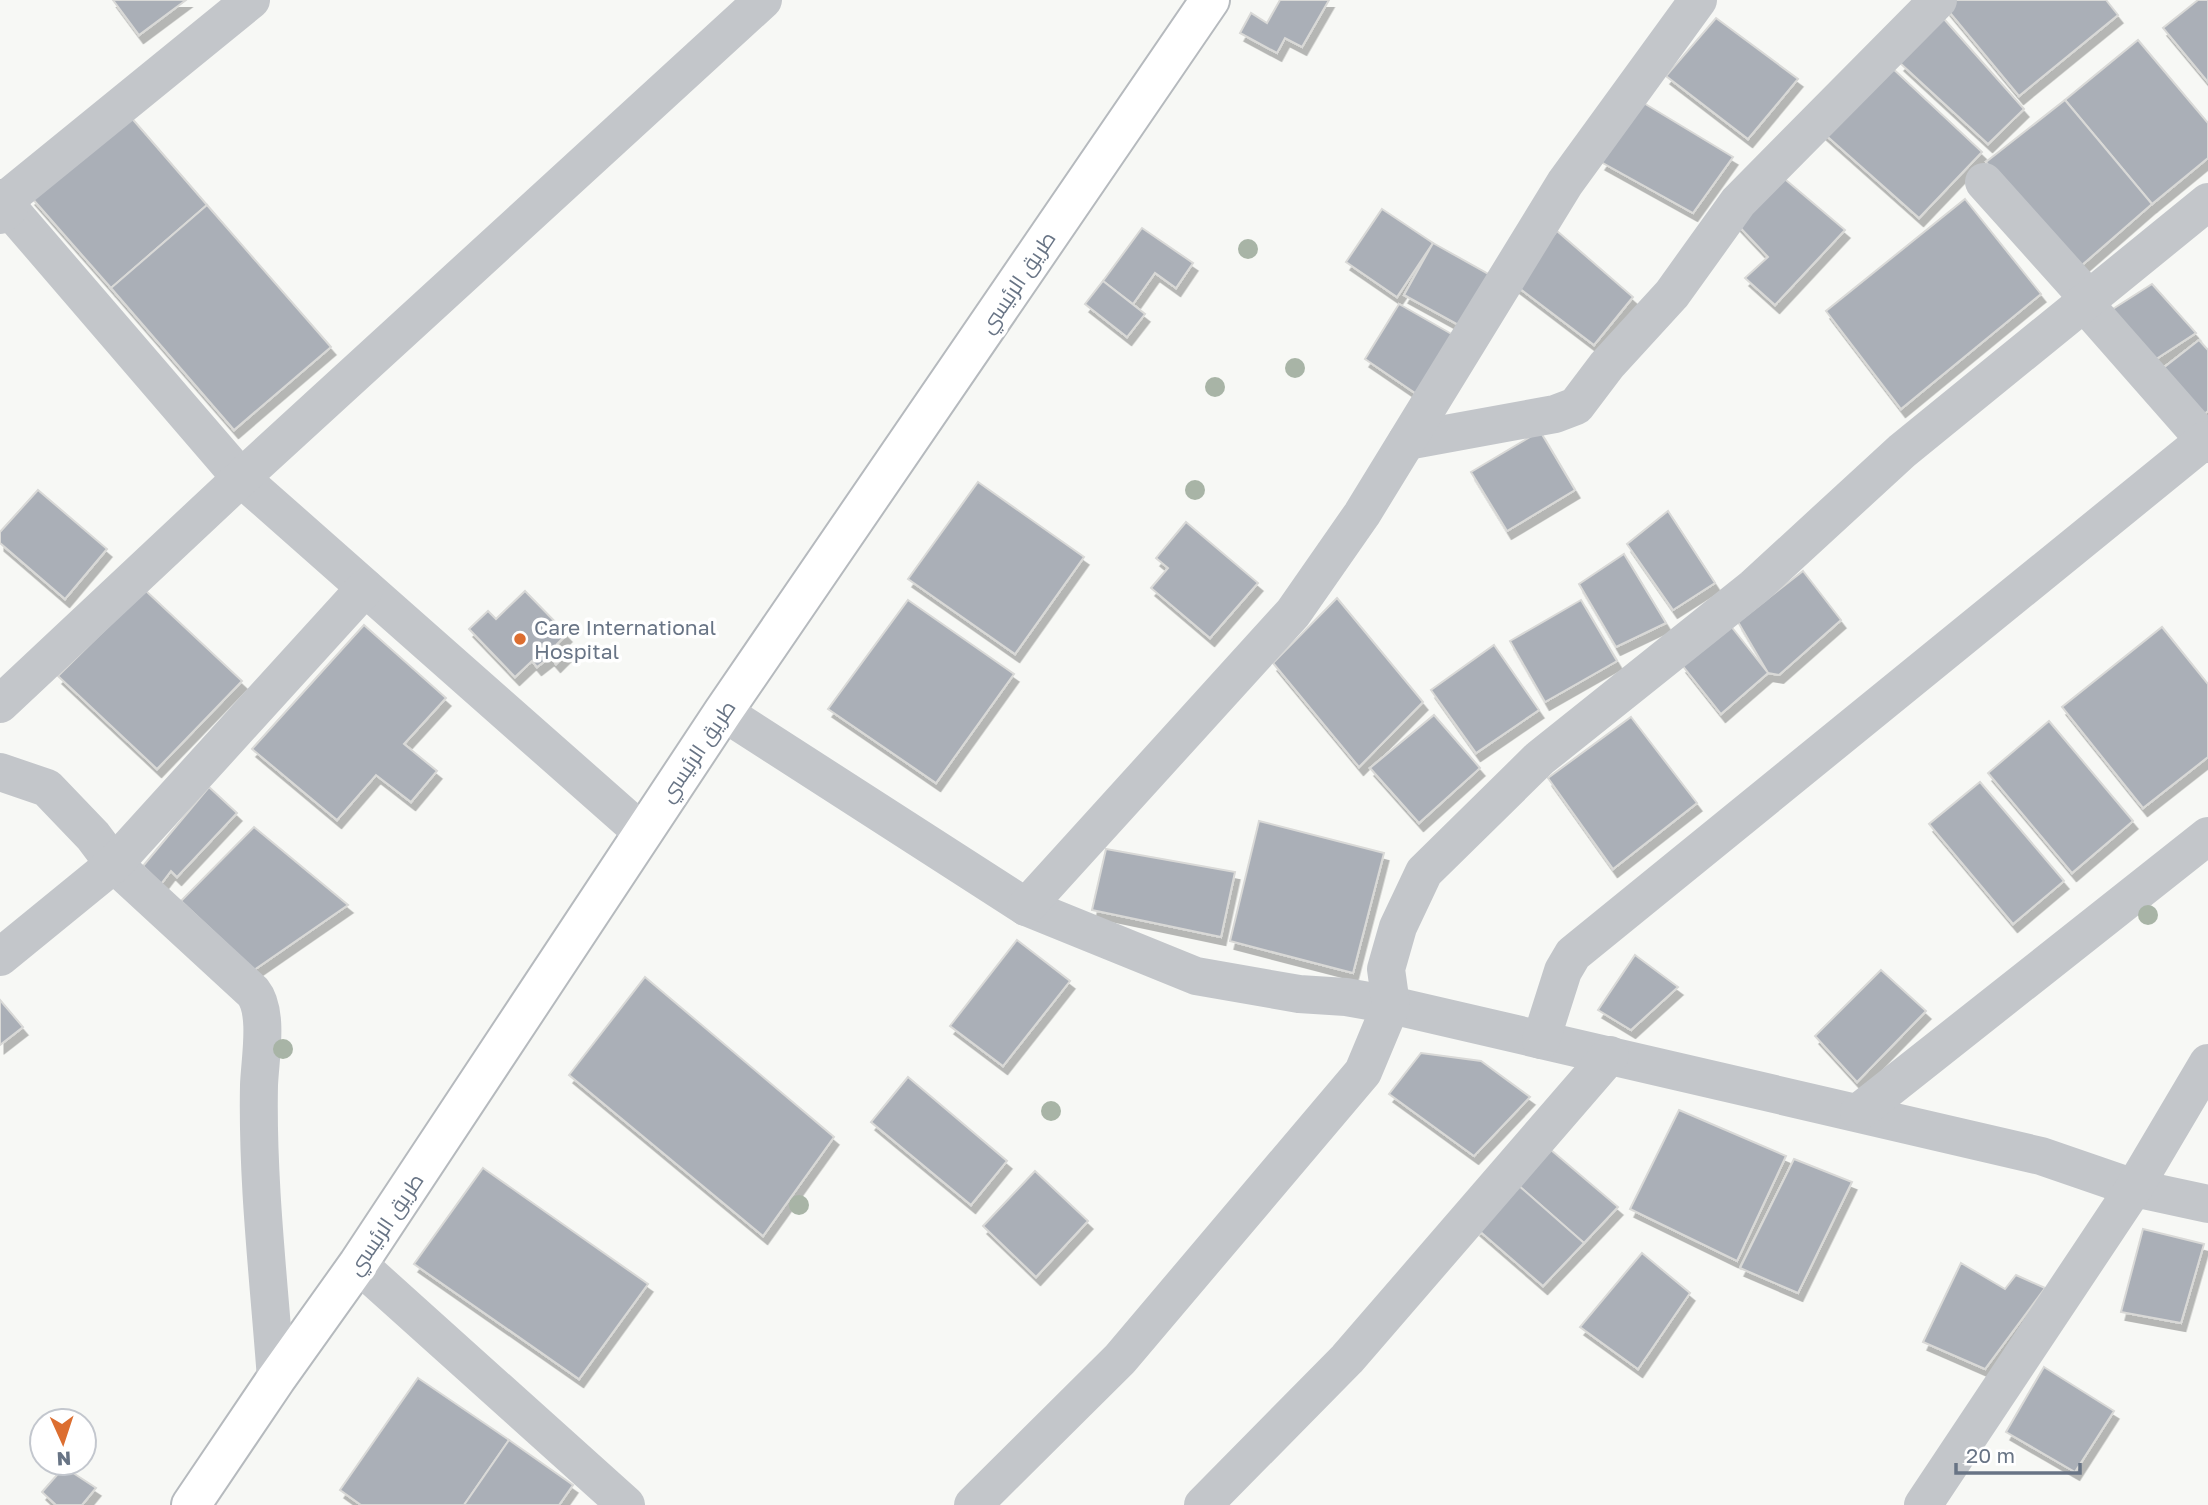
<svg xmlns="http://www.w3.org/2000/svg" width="2208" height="1505" font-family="'Golos Text',Cairo,sans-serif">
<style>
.building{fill:#aaafb7;stroke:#d9d9d7;stroke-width:2;filter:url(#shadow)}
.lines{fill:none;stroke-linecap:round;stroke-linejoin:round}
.primary-casing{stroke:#b6babe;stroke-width:42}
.minor{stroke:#c3c6ca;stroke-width:38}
.primary{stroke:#fff;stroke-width:38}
.tree{fill:#a8b4a6}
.poi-dot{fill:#dc6e30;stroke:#fff;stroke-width:2.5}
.labels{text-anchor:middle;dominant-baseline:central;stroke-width:7;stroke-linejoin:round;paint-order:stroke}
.street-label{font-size:21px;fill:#687485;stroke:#fff}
.poi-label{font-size:21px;fill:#687485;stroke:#fff;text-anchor:start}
</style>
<defs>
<filter id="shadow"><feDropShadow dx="4.5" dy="8" stdDeviation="0" flood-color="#0004"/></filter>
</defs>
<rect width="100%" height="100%" fill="#f7f8f5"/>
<g class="building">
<path d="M113,0H186L139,35Z"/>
<path d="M1280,0H1329L1302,47L1285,38L1277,53L1240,33L1251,13L1267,23Z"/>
<path d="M1956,0H2106L2118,15L2019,96L1946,8Z"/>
<path d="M2198,0H2208V82L2163,28Z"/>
<path d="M1716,18L1798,79L1748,139L1666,76Z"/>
<path d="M1944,19L2024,109L1988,144L1900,63Z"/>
<path d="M2138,40L2208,123V158L2152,204L2065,100Z"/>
<path d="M1889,65L1982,152L1919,218L1820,130Z"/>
<path d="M2065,100L2152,204L2074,272L1986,162Z"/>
<path d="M1642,102L1733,157L1693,213L1601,162Z"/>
<path d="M129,115L207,205L111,288L31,197Z"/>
<path d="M1780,175L1845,230L1775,305L1745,278L1768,257L1734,221Z"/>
<path d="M1965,199L2041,294L1901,409L1826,311Z"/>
<path d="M207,205L331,347L234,430L111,288Z"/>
<path d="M1382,209L1433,243L1397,297L1346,262Z"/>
<path d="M1142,228L1193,263L1176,288L1155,273L1133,304L1103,281Z"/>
<path d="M1557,231L1633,297L1594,345L1515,285Z"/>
<path d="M1433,243L1490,275L1462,327L1404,295Z"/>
<path d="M1103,281L1145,314L1127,337L1085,304Z"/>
<path d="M2152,284L2196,333L2147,365L2105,314Z"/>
<path d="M1399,304L1455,336L1418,395L1365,359Z"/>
<path d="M2199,340L2208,350V411L2202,416L2162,369Z"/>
<path d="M1540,431L1575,490L1507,531L1471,472Z"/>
<path d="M978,482L1084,557L1015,654L908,579Z"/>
<path d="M38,490L107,549L65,599L0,543V532Z"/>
<path d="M1668,511L1715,583L1673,610L1627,544Z"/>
<path d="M1186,522L1258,583L1210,638L1151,588L1168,568L1156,558Z"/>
<path d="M1624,554L1666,623L1616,647L1579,584Z"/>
<path d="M1803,571L1841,620L1779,675L1768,673L1738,622Z"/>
<path d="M145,590L242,681L157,769L58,676Z"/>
<path d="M525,591L567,634L557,644L566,654L556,664L550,657L537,667L532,661L515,677L469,629L488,611L496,619Z"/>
<path d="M1337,598L1423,702L1359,767L1273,663Z"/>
<path d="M908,600L1014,674L936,783L828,709Z"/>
<path d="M1581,600L1617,661L1545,702L1510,641Z"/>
<path d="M364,625L446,698L404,744L437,771L411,802L376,775L337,820L252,749Z"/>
<path d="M1730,625L1768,673L1721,714L1682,665Z"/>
<path d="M2162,627L2208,684V757L2143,808L2062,707Z"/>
<path d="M1494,645L1539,710L1476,753L1431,690Z"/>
<path d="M1434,715L1480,768L1419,823L1370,768Z"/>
<path d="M1631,717L1697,803L1613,869L1548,778Z"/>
<path d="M2049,721L2133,821L2072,873L1988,773Z"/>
<path d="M1980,782L2064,881L2013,924L1929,824Z"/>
<path d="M209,787L237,813L177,877L171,871L161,884L143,866Z"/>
<path d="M1259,821L1384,853L1353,973L1230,941Z"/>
<path d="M254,827L348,905L254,970L181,901Z"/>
<path d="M1106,849L1235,872L1221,937L1092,910Z"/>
<path d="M1017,940L1070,981L1003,1066L950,1026Z"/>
<path d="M1635,955L1678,987L1631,1030L1598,1010Z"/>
<path d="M1881,970L1926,1011L1857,1082L1815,1036Z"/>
<path d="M645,977L834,1137L763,1236L569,1075Z"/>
<path d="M0,1000L23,1027L0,1045Z"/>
<path d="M1421,1053L1481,1061L1530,1097L1474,1156L1389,1094Z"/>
<path d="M908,1077L1007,1161L971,1205L871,1122Z"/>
<path d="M1679,1110L1786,1156L1737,1261L1630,1209Z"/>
<path d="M1551,1150L1618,1207L1584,1243L1518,1185Z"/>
<path d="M1794,1159L1852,1182L1798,1293L1740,1268Z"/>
<path d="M483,1168L648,1284L579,1379L414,1264Z"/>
<path d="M1035,1171L1088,1221L1036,1277L983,1226Z"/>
<path d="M1518,1185L1584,1243L1543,1286L1476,1228Z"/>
<path d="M2143,1229L2204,1244L2181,1323L2121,1312Z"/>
<path d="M1642,1253L1690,1293L1638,1369L1580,1327Z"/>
<path d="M1961,1263L2005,1289L2016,1275L2045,1288L1985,1369L1923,1342Z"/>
<path d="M2044,1367L2114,1411L2075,1472L2006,1432Z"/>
<path d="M418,1378L509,1440L464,1505H361L340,1490Z"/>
<path d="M509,1440L573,1485L559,1505H464Z"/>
<path d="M64,1467L96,1488L82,1505H56L42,1492Z"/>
</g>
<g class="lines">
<defs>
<path id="primary" d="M191,1505L276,1379L358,1264L723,712L1210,0"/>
</defs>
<use href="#primary" class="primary-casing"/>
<g class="minor">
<path d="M1984,182L2089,299"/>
<path d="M0,198L241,478L643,833"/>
<path d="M0,215L9,208V197L251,0"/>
<path d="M2084,303L2208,444"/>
<path d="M1407,441L1555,414L1576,406L1607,365L1672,294L1738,202L1938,0"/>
<path d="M0,704L241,478L763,0"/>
<path d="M723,712L1026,907L1196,976L1299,994L1346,997L1391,1005L2041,1156L2134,1188L2208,1204"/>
<path d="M0,772L47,788L93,836L114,864L253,992C269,1012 260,1059 259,1085C257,1183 269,1281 276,1379"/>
<path d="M1026,907L1293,613L1362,514L1565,183L1698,0"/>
<path d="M0,957L114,864L365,588"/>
<path d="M1541,1040L1563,971L1573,954L2205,440"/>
<path d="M1859,1112L2208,836"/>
<path d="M358,1264L626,1505"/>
<path d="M973,1505L1120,1359L1363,1072L1391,1005L1386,969L1398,927L1424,872L1540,758L1754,587L1902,451L2208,202"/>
<path d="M1203,1505L1347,1359L1610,1055"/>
<path d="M1923,1505L2134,1188L2208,1063"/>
</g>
<use href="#primary" class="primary"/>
</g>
<g class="tree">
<circle cx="1248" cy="249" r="10"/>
<circle cx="1295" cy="368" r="10"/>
<circle cx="1215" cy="387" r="10"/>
<circle cx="1195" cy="490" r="10"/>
<circle cx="2148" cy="915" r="10"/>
<circle cx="283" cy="1049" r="10"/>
<circle cx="1051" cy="1111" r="10"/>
<circle cx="799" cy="1205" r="10"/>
</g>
<circle class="poi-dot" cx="520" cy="639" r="7"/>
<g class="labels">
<g class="street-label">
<text transform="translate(1017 282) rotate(-56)">طريق الرئيسي</text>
<text transform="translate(697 751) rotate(-56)">طريق الرئيسي</text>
<text transform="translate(385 1224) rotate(-56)">طريق الرئيسي</text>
</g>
<g class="poi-label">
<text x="534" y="627">Care International<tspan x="534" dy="24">Hospital</tspan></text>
</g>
</g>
<g transform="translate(63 1442) rotate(177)"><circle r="33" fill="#ffffff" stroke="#c3c7ce" stroke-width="2"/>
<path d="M0-5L12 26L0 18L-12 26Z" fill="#dc6e30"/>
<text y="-10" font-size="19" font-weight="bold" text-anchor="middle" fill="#687485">N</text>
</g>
<path d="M1956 1463v10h124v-10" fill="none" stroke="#687485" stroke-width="3.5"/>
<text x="1966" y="1463" font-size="21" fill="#687485" stroke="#ffffff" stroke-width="5" paint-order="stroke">20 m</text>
</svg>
